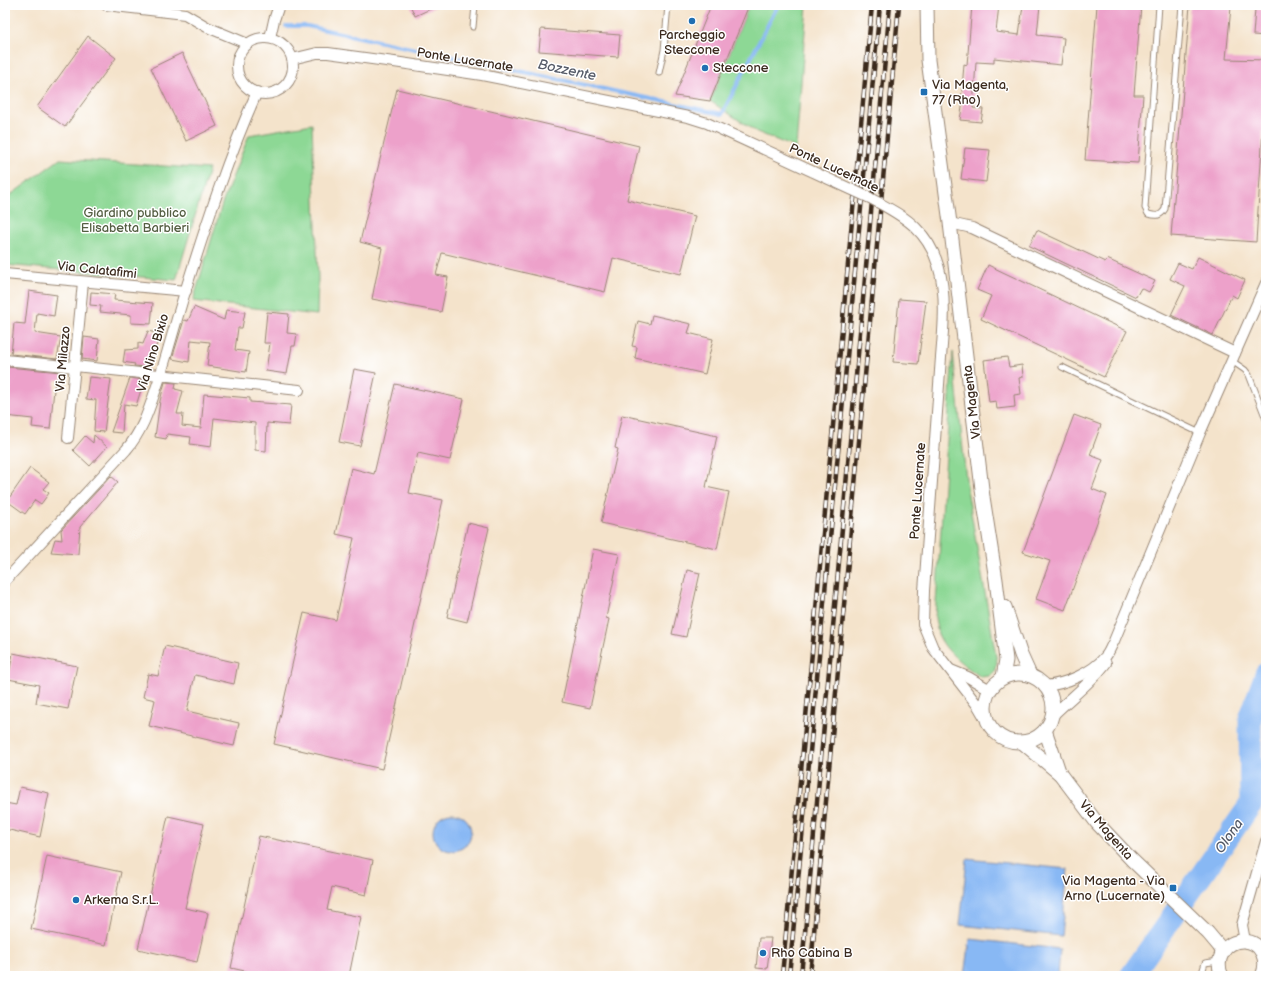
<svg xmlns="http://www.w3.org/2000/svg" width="1271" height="981" font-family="'Balsamiq Sans',sans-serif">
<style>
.green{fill:#8dd895;stroke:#64815a}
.water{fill:#88b8f4;stroke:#627189}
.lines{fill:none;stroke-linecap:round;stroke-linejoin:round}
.stream{stroke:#88b8f4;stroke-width:4}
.river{stroke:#88b8f4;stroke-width:23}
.building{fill:#eda1ca}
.service-casing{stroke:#988674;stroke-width:7}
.minor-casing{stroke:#988674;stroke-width:12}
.tertiary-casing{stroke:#988674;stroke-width:15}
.service{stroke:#fff;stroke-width:5}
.minor{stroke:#fff;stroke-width:10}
.tertiary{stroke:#fff;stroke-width:13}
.rail-casing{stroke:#3b2a1e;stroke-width:4.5}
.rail{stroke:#fff;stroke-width:3;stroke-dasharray:9;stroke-linecap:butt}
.minor-bridge-casing{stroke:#988674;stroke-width:12;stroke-linecap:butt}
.minor-bridge{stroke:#fff;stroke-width:10}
.poi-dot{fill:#1f6fb2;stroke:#fff;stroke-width:1.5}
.labels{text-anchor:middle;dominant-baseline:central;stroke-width:3;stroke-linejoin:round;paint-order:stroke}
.poi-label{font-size:13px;fill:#3b2a1e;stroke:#fff;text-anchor:start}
.street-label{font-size:13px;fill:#3b2a1e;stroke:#fff}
.park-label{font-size:13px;fill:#545e42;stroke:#fff}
.water-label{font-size:14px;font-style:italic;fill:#565c69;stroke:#fff}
</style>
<rect width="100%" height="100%" fill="#fff"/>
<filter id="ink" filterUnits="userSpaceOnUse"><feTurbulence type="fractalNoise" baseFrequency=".025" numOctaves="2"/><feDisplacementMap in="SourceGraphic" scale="8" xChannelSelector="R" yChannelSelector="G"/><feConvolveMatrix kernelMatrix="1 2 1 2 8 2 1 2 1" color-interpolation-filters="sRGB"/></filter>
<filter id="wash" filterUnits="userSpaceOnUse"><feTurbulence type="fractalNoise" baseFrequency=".012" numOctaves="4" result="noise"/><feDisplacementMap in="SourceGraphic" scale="16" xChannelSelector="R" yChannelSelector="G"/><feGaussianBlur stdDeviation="0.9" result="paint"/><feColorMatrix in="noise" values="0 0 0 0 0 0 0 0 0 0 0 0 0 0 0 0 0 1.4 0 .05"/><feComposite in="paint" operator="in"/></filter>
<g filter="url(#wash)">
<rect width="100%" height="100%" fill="#f4e3cb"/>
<g class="green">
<path d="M749,5H807L796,148L757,132L710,101Z"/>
<path d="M312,124L318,277L317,315L193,301L222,204L249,135Z"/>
<path d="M60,159L209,169L176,280L5,265V199Z"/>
<path d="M953,352L967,489L997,662L994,672L989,676L981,677C965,666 946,653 938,634C937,629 936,624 935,618Z"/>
</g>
<g class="water">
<circle cx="452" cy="832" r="19"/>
<path d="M967,859L1068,869L1061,936L960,925Z"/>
<path d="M970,939L1060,949L1058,976H965Z"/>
</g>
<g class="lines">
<path class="stream" d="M286,26H307L722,114L778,5"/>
<path class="river" d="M1131,976L1251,804L1250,719L1266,674"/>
</g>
<g id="blocks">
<g class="building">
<path d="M410,5H439L415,16Z"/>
<path d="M711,5H749L710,101L675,96Z"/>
<path d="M972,5H999L996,32L1019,35L1023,5H1040L1037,35L1064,38L1061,65L994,58V63L976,62L973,108L983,109L981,122L960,120L963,101H961L964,64L967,65Z"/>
<path d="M1097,5H1141L1134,95H1143L1138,163L1085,160Z"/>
<path d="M1190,5L1231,7L1226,59L1266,60V82L1256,242L1171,236Z"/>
<path d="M1255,9L1266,10V36L1253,35Z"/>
<path d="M541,29L620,35L618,57L539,51Z"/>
<path d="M88,36L116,58L65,127L37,107Z"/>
<path d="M182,53L217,126L186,141L151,68Z"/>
<path d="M397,89L639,146L627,200L695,216L681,274L613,258L605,292L442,253L436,275L448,277L441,312L372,299L382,248L360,242Z"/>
<path d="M965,148L990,150L986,182L961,179Z"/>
<path d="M1037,230L1105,262L1107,259L1155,281L1149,292L1141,288L1136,297L1029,246Z"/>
<path d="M1198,257L1245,280L1237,298L1232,295L1213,335L1171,315L1185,286L1170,279L1178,263L1192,269Z"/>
<path d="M988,265L1127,331L1104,377L981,319L991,296L977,290Z"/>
<path d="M29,291L57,295L54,316L37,313L35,333L61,337L57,359L11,354L14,323L25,324Z"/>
<path d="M91,292L115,294L114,300L153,303L151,324L131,323V315L100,312L101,306L90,305Z"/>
<path d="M899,299L926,301L918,364L893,362Z"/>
<path d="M194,307L224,320L226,310L245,312L242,328H238L235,350L249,352L246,372L207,366L210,342L191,340L189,362L172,359L184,320L188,321Z"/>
<path d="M267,312L289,314L287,333L297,334L295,346H292L287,374L266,371L270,343H264Z"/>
<path d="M652,315L691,324L688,333L713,339L705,374L635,358L637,347L632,346L638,321L650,324Z"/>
<path d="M148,331L160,334L150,366H148L147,367L134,366L135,364L123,362L125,350L138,349V343L143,344Z"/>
<path d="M84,337L99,339L97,361L82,359Z"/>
<path d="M1007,357L1009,367L1022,365L1023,377L1019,378L1021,394L1014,395L1015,407L997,409L996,401L989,402L984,360Z"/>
<path d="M7,367L62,372L61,380H55L50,429L32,427L33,419L5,416V385Z"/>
<path d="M354,369L376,373L360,446L339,442Z"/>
<path d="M89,377L111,379L104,432L94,431L96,400L86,399Z"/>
<path d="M130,378L144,380L136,406L124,404L122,433L111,432Z"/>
<path d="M165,382L176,383L175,389L183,391L177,414H183L182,426L201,428L204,394L250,398V402L291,405L289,425L267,423L266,451L255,450V423L214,418L211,447L190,444L191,437L167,434L166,439L155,437L160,401Z"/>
<path d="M395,384L464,399L450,460L418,453L409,493L443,500L382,769L274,744L304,613L336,620L354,538L336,534L351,468L374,474Z"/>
<path d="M622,415L717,436L706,487L729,492L717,549L601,523L618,449L615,448Z"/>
<path d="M1074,415L1101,425L1090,455L1103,460L1092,489L1107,495L1065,610L1036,599L1050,561L1023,552Z"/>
<path d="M94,435L107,447L90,466L73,450L85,436L93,443Z"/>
<path d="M30,468L49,482L43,489L49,493L41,504L35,500L25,514L7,501Z"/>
<path d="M111,476L118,482L80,527L78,554L51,552L55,539L62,540L61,530Z"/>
<path d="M468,523L489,528L467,622L447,617Z"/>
<path d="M593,549L619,554L606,618L609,619L590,708L562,702Z"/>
<path d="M687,570L700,573L686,637L672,634Z"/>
<path d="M165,646L238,663L234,684L195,675L187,711L239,723L234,746L149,726L155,700L143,697L148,674L158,676Z"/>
<path d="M13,653L77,666L68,709L36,703L39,685L8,679Z"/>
<path d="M20,787L49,793L40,837L5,829V803L16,805Z"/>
<path d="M168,816L204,824L185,908L208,913L197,962L138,949Z"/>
<path d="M259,836L373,860L366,895L332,887L327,910L361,917L349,976H268L231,968Z"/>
<path d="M47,856L121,872L106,945L31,929Z"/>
<path d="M759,938H771L767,969L756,968Z"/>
</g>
</g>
</g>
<g filter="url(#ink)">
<use href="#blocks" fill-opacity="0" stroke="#988674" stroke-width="1"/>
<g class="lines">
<defs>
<g id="service">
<path d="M1159,5L1145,208L1148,214C1156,216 1160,217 1165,209L1182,5"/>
<path d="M473,27L475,5"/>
<path d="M659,73L664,50L668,5"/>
<path d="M1232,361L1245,370L1249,375L1266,419"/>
<path d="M1062,367L1200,433"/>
<path d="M1201,976L1205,963L1219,961"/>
</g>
<g id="minor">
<path d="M106,5L185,14L207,27L248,44"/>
<path d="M270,38L274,20L279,5"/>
<circle cx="265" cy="66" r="28"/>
<path d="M292,59L317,53H328L394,62"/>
<path d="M950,223L972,228L1235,353"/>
<path d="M5,274L186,291"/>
<path d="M5,360L75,367"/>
<path d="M75,366L299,390"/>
<path d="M940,371L924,591L923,624L933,648L978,706L985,718"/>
<path d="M68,438L83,282"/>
<path d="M5,581L126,450C144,429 150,406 159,380C168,351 176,321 185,292C206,225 228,157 257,92"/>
<path d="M951,670L968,677L990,690"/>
<path d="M1045,686C1065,684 1092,673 1105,657C1109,653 1111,646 1114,641L1200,433L1266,283"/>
<path d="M1052,716C1070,698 1091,683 1106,663"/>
<path d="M1245,941L1242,925L1266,841"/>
</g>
<g id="tertiary">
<path d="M927,5L928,60L950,223L983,497L996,580L1006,660L1003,677"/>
<path d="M1005,607L1021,655L1030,675"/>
<circle cx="1019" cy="708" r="34"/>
<path d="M1045,730L1060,774"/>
<path d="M1023,743L1060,774L1097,823L1132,860L1208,933L1219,946L1223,952"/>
<path d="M1222,976C1214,960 1225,940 1244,941C1262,942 1269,961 1262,976"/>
</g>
</defs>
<use href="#service" class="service-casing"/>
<use href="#minor" class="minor-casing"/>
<use href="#tertiary" class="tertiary-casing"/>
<use href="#service" class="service"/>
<use href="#minor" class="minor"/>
<use href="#tertiary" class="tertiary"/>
<defs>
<g id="rail">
<path d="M782,976L872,5"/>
<path d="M789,976L880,5"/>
<path d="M801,976L890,5"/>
<path d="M810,976L899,5"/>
</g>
</defs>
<use href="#rail" class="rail-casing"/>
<use href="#rail" class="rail"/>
<defs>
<path id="minor-bridge" d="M394,62L482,75L688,117L707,123L870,198C886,207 903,215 916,228C954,265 943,324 940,371"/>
</defs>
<use href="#minor-bridge" class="minor-bridge-casing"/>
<use href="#minor-bridge" class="minor-bridge"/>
</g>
</g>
<g class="poi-dot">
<circle cx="692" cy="21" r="4"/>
<circle cx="705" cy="68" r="4"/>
<rect x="920" y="88" width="8" height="8" rx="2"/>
<rect x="1169" y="884" width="8" height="8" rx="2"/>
<circle cx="76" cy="900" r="4"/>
<circle cx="763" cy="953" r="4"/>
</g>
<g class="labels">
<g class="poi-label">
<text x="692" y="35" text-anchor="middle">Parcheggio<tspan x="692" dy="15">Steccone</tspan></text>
<text x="713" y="68">Steccone</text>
<text x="932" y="85">Via Magenta,<tspan x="932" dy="15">77 (Rho)</tspan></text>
<text x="1165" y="881" text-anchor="end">Via Magenta - Via<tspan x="1165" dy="15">Arno (Lucernate)</tspan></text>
<text x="84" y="900">Arkema S.r.L.</text>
<text x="771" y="953">Rho Cabina B</text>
</g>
<g class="street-label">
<text transform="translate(465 60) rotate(9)">Ponte Lucernate</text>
<text transform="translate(834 168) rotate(25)">Ponte Lucernate</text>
<text transform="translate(97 270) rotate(6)">Via Calatafimi</text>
<text transform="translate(153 353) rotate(-73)">Via Nino Bixio</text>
<text transform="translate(63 359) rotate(-85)">Via Milazzo</text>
<text transform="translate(972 402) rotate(-97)">Via Magenta</text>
<text transform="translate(918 491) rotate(-86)">Ponte Lucernate</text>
<text transform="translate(1106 830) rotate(49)">Via Magenta</text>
</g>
<g class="park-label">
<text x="135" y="213">Giardino pubblico<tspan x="135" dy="15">Elisabetta Barbieri</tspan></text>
</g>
<g class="water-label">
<text transform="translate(567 70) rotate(12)">Bozzente</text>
<text transform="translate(1229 836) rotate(-55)">Olona</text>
</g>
</g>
<rect width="1271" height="981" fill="none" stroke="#fff" stroke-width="20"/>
</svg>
